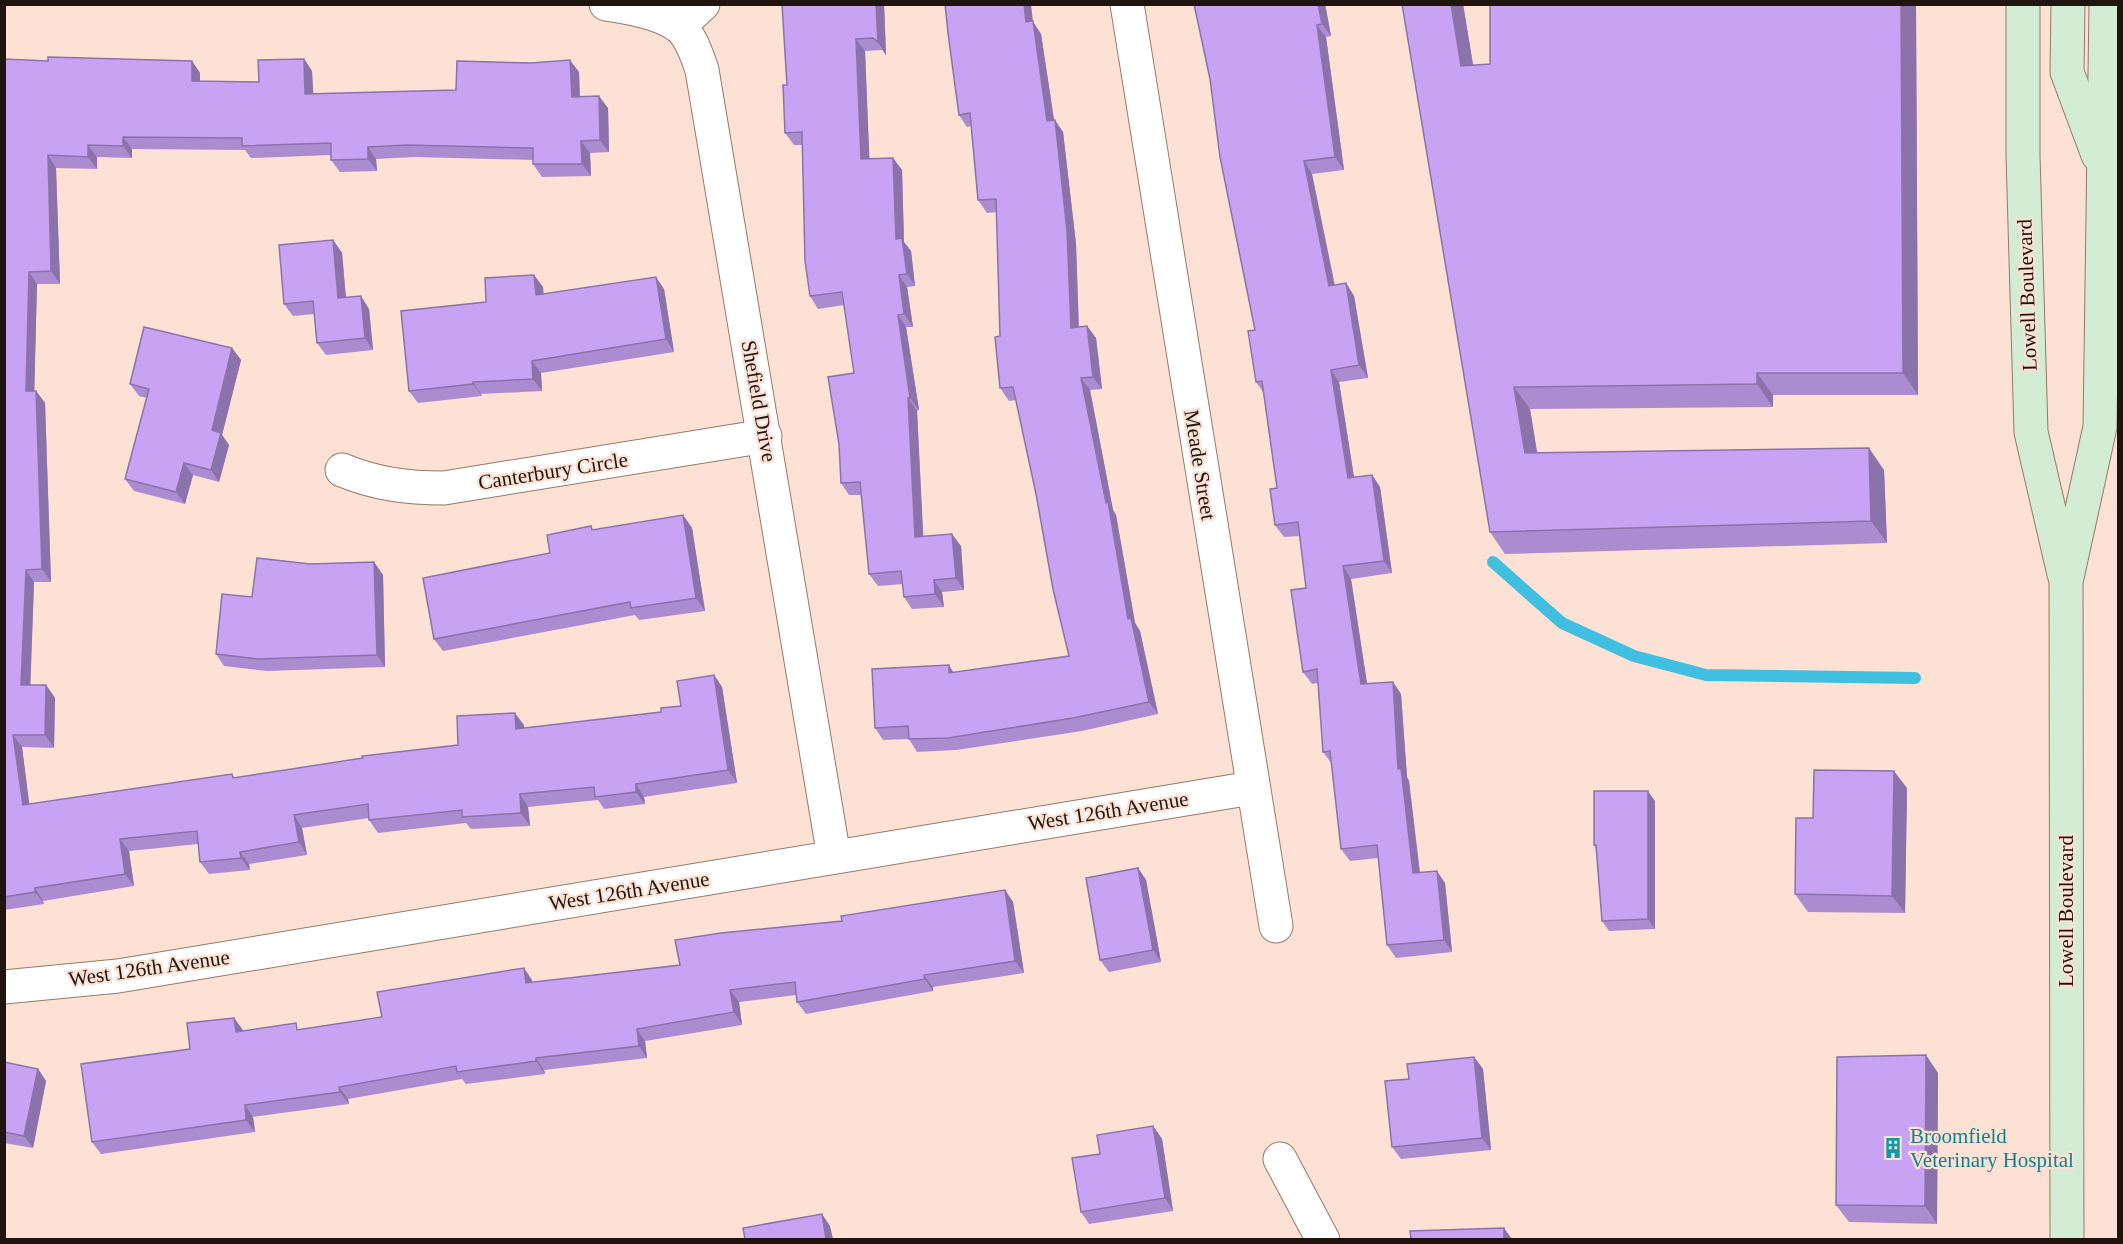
<svg xmlns="http://www.w3.org/2000/svg" width="2123" height="1244" font-family="'Times New Roman',serif">
<style>
.lines{fill:none;stroke-linecap:round;stroke-linejoin:round}
.stream{stroke:#40bfe1;stroke-width:12}
.street-casing{stroke:#977869;stroke-width:35}
.secondary-casing{stroke:#977869;stroke-width:35}
.street{stroke:#fff;stroke-width:33}
.secondary{stroke:#d3ecd4;stroke-width:33}
.wall{fill:#ac8cd1}
.shaded-wall{fill:#8c72aa}
.building{fill:#c8a3f3;stroke:#8c72aa;stroke-width:1.5}
.labels{text-anchor:middle;dominant-baseline:central;stroke-width:4.5;stroke-linejoin:round;paint-order:stroke}
.street-label{font-size:21px;fill:#20140f;stroke:#fde1d4}
.culture-label{font-size:21px;fill:#0d838f;stroke:#fde1d4;text-anchor:start}
</style>
<rect width="100%" height="100%" fill="#fde1d4"/>
<g class="lines">
<path class="stream" d="M1493,562L1562,623L1634,656L1706,675L1915,678"/>
<defs>
<g id="street">
<path d="M606,4C629,8 659,12 678,26C691,35 697,56 702,70L834,857"/>
<path d="M1127,4L1276,926"/>
<path d="M679,26L703,4"/>
<path d="M342,470C376,484 407,488 444,488L765,436"/>
<path d="M4,987L118,976L1252,788"/>
<path d="M1280,1159L1323,1240"/>
</g>
<g id="secondary">
<path d="M2023,4V155L2031,432L2064,574"/>
<path d="M2068,4L2067,72L2098,155"/>
<path d="M2067,1240L2066,582L2100,427L2106,4"/>
</g>
</defs>
<use href="#street" class="street-casing"/>
<use href="#secondary" class="secondary-casing"/>
<use href="#street" class="street"/>
<use href="#secondary" class="secondary"/>
</g>
<g class="wall">
<path d="M782,4H884L886,55L882,50L865,51L869,159L893,158L902,170L904,242L911,251L915,286L907,287L913,327H906L919,410L917,411L923,537L961,546L964,590L942,592L944,607L912,609L904,597L903,584L878,586L869,574L862,495H849L841,483L854,373L844,305L818,309L810,296L803,145H794L785,133L787,85Z"/>
<path d="M1325,4L1331,36L1326,37L1344,170L1312,174L1335,285L1346,283L1354,296L1368,378L1339,382L1354,477L1372,475L1380,487L1392,573L1351,579L1367,684L1393,682L1401,694L1407,777L1409,781L1420,872L1445,883L1452,952L1396,958L1387,945L1378,858L1350,861L1341,849L1332,764L1323,752L1318,683L1312,684L1303,672L1306,588L1300,536L1284,537L1275,525L1277,488L1263,392L1256,382L1255,330L1210,79Z"/>
<path d="M1402,4H1463L1473,65L1490,64L1916,4L1918,395H1773V407L1530,409L1537,453L1884,470L1887,543L1505,554L1490,532Z"/>
<path d="M1033,22L1041,34L1054,120L1063,132L1076,244L1079,327L1087,326L1096,338L1102,389L1090,390L1113,510L1116,515L1135,623L1140,631L1158,714L1082,731L956,750L917,752L909,739L883,740L875,728L954,672L1069,656L1036,494L1016,400L1009,401L1000,388V336L997,212L987,213L978,200L971,126L967,127L959,115Z"/>
<path d="M4,59L48,61H192L200,73V81L259,82L304,59L312,71L313,94L456,90L579,72L580,96L608,108L609,152L590,153L591,176L542,177L533,164V160L415,157L376,159L377,171L340,172L331,160V155L251,158L245,150L132,149V158L97,157V169L56,168L60,284H37L34,391H36L45,403L51,582H34L30,685H46L55,698L54,748L22,747L29,804L232,774L235,778L458,745L524,725V728L661,712L681,706L714,675L722,687L737,783L644,797L645,804L604,809L598,800L528,807L530,826L471,829L466,823L378,833L369,820V818L302,828L307,855L249,864L250,870L209,874L200,862L198,844L129,851L134,886L43,901L44,904L4,910Z"/>
<path d="M333,240L342,253L346,298L369,309L373,350L326,355L317,343L314,314L293,316L284,304Z"/>
<path d="M534,275L543,287V294L664,289L674,352L541,373L542,391L481,394L482,396L418,403L409,391L486,302Z"/>
<path d="M232,348L241,360L222,435L229,445L219,482L193,475L185,504L134,491L125,479L147,398L139,396L130,384Z"/>
<path d="M683,515L692,528L705,611L639,620L635,615L443,651L434,639L550,553L593,530Z"/>
<path d="M374,562L383,575L385,667L267,671L224,666L216,654L252,597L310,564Z"/>
<path d="M1907,788L1905,913L1808,912L1795,894Z"/>
<path d="M1655,801V929L1609,931L1602,921L1596,849L1594,845Z"/>
<path d="M1138,868L1146,880L1161,962L1109,972L1100,960Z"/>
<path d="M1005,890L1013,902L1024,973L933,987V991L806,1014L797,1002L796,995L739,1002L742,1025L645,1041L647,1058L544,1070L545,1074L466,1084L462,1079L348,1099L349,1104L253,1117L255,1132L101,1154L92,1142L190,1049L234,1018L243,1031L300,1029L382,1017L532,980V982L680,965L842,921Z"/>
<path d="M1474,1057L1483,1069L1491,1150L1401,1159L1392,1147Z"/>
<path d="M4,1062L38,1069L46,1081L33,1148L4,1143Z"/>
<path d="M1938,1073L1937,1224L1849,1222L1836,1205Z"/>
<path d="M1153,1126L1162,1139L1173,1211L1089,1224L1081,1212Z"/>
</g>
<g class="shaded-wall">
<path d="M876,4H884L886,55L878,42Z"/>
<path d="M1024,4H1031L1033,22L1041,34L1056,133L1047,121L1026,22Z"/>
<path d="M1318,4H1325L1331,36L1322,24Z"/>
<path d="M1451,4H1463L1477,89L1461,66Z"/>
<path d="M1901,4H1916L1918,395L1903,373Z"/>
<path d="M1317,25L1326,37L1344,170L1335,157Z"/>
<path d="M856,39L865,51L870,171L861,159Z"/>
<path d="M304,59L312,71L314,107L305,94Z"/>
<path d="M570,60L579,72L580,109L572,97Z"/>
<path d="M192,61L200,73V93L192,81Z"/>
<path d="M599,96L608,108L609,152L600,140Z"/>
<path d="M1055,120L1063,132L1076,244L1079,340L1071,328Z"/>
<path d="M123,137L132,149V158L123,146Z"/>
<path d="M581,141L590,153L591,176L582,164Z"/>
<path d="M88,145L97,157V169L88,157Z"/>
<path d="M368,147L376,159L377,171L368,159Z"/>
<path d="M48,155L56,168L60,284L51,271Z"/>
<path d="M893,158L902,170L904,242L911,251L915,286L907,274L896,239Z"/>
<path d="M1304,161L1312,174L1337,298L1329,286Z"/>
<path d="M333,240L342,253L347,311L338,298Z"/>
<path d="M29,272L37,284L34,404L26,391Z"/>
<path d="M534,275L543,287L545,308L536,295Z"/>
<path d="M899,275L907,287L913,327L904,314Z"/>
<path d="M656,277L664,289L674,352L666,339Z"/>
<path d="M1346,283L1354,296L1368,378L1359,365Z"/>
<path d="M361,296L369,309L373,350L365,338Z"/>
<path d="M898,315L906,327L919,410L910,398Z"/>
<path d="M1087,326L1096,338L1102,389L1093,377Z"/>
<path d="M232,348L241,360L222,435L229,445L219,482L211,470L212,430Z"/>
<path d="M532,361L541,373L542,391L533,379Z"/>
<path d="M1331,370L1339,382L1356,490L1348,478Z"/>
<path d="M1757,373L1773,395V407L1757,384Z"/>
<path d="M1081,378L1090,390L1113,510L1116,515L1135,623L1140,631L1158,714L1149,702L1128,619Z"/>
<path d="M473,382L481,394L482,396L473,384Z"/>
<path d="M1514,387L1530,409L1541,476L1525,453Z"/>
<path d="M36,391L45,403L51,582L42,569Z"/>
<path d="M908,398L917,411L924,550L915,537Z"/>
<path d="M1869,448L1884,470L1887,543L1871,521Z"/>
<path d="M184,463L193,475L185,504L176,492Z"/>
<path d="M1372,475L1380,487L1392,573L1384,561Z"/>
<path d="M683,515L692,528L705,611L696,598Z"/>
<path d="M952,534L961,546L964,590L956,578Z"/>
<path d="M374,562L383,575L385,667L377,655Z"/>
<path d="M1343,566L1351,579L1369,696L1361,684Z"/>
<path d="M26,570L34,582L30,697L21,685Z"/>
<path d="M934,580L942,592L944,607L935,594Z"/>
<path d="M949,665L957,678L949,673Z"/>
<path d="M714,675L722,687L737,783L728,770Z"/>
<path d="M1393,682L1401,694L1407,777L1409,781L1421,885L1413,873L1398,769Z"/>
<path d="M46,685L55,698L54,748L45,735Z"/>
<path d="M515,713L524,725L525,741L516,729Z"/>
<path d="M13,735L22,747L31,817L23,805Z"/>
<path d="M1894,771L1907,788L1905,913L1892,896Z"/>
<path d="M636,784L644,797L645,804L636,792Z"/>
<path d="M1648,791L1655,801V929L1648,919Z"/>
<path d="M520,794L528,807L530,826L521,813Z"/>
<path d="M294,815L302,828L307,855L299,842Z"/>
<path d="M120,839L129,851L134,886L125,874Z"/>
<path d="M240,852L249,864L250,870L241,858Z"/>
<path d="M1138,868L1146,880L1161,962L1153,950Z"/>
<path d="M1437,871L1445,883L1452,952L1444,940Z"/>
<path d="M35,888L43,901L44,904L35,892Z"/>
<path d="M1005,890L1013,902L1024,973L1015,961Z"/>
<path d="M524,968L532,980L534,996L526,983Z"/>
<path d="M924,975L933,987V991L925,979Z"/>
<path d="M730,990L739,1002L742,1025L734,1012Z"/>
<path d="M234,1018L243,1030L244,1045L236,1032Z"/>
<path d="M637,1029L645,1041L647,1058L639,1046Z"/>
<path d="M1926,1055L1938,1073L1937,1224L1925,1206Z"/>
<path d="M1474,1057L1483,1069L1491,1150L1482,1138Z"/>
<path d="M536,1058L544,1070L545,1074L536,1061Z"/>
<path d="M38,1069L46,1081L33,1148L24,1136Z"/>
<path d="M339,1087L348,1099L349,1104L340,1092Z"/>
<path d="M245,1105L253,1117L255,1132L246,1120Z"/>
<path d="M1153,1126L1162,1139L1173,1211L1165,1198Z"/>
<path d="M822,1214L830,1226L833,1239H826Z"/>
<path d="M1504,1228L1512,1239H1504Z"/>
</g>
<g class="building">
<path d="M782,4H876L878,42L873,38L856,39L861,159L893,158L896,239L902,238L907,274L899,275L904,314L898,315L910,398H908L915,537L952,534L956,578L934,580L935,594L904,597L901,571L869,574L860,482L841,483L839,444L828,377L854,373L842,292L810,296L805,261L802,132L785,133L783,85H787Z"/>
<path d="M945,4H1024L1026,22L1033,21L1047,121L1055,120L1067,231L1071,328L1087,326L1093,377L1081,378L1106,503L1108,502L1128,619L1131,618L1149,702L1073,718L948,738L909,739L908,726L875,728L872,669L949,665V673L1069,656L1053,589L1036,494L1013,387L1000,388L995,337L1000,336L996,199L978,200L970,113L959,115L948,33Z"/>
<path d="M1194,4H1318L1322,24L1317,25L1335,157L1304,161L1329,286L1346,283L1359,365L1331,370L1348,478L1372,475L1384,561L1343,566L1361,684L1393,682L1398,769L1401,768L1413,873L1437,871L1444,940L1387,945L1377,845L1341,849L1330,751L1323,752L1317,669L1303,672L1291,590L1306,588L1298,522L1275,525L1270,489L1277,488L1262,381L1256,382L1248,331L1255,330L1220,157L1210,79Z"/>
<path d="M1402,4H1451L1461,66L1490,64V4H1901L1903,373H1757V384L1514,387L1525,453L1869,448L1871,521L1490,532Z"/>
<path d="M48,57L192,61V81L259,82L258,60L304,59L305,94L456,90L457,61L531,63L570,60L572,97L599,96L600,140L581,141L582,164H533V148L407,145L368,147V159L331,160V143L242,146V138L123,137V146L88,145V157L48,155L51,271L29,272L26,391H36L42,569L26,570L21,685H46L45,735H13L23,805L232,774L233,778L363,758L362,756L458,745L457,716L515,713L516,729L661,712V708L681,706L677,681L714,675L728,770L636,784V792L595,797L594,787L520,794L521,813L462,817V810L369,820L368,804L294,815L299,842L240,852L241,858L200,862L197,831L120,839L125,874L35,888V892L4,897V59L48,61Z"/>
<path d="M333,240L338,298L361,296L365,338L317,343L313,301L284,304L279,245Z"/>
<path d="M534,275L536,295L656,277L666,339L532,361L533,379L473,382V384L409,391L401,311L486,302L485,278Z"/>
<path d="M144,327L232,348L212,430L221,433L211,470L184,463L176,492L125,479L149,389L130,384Z"/>
<path d="M683,515L696,598L631,608L630,602L434,639L423,578L550,553L547,535L591,526L592,530Z"/>
<path d="M257,558L310,564L374,562L377,655L258,659L216,654L222,594L252,597Z"/>
<path d="M1814,770L1894,771L1892,896L1795,894L1796,818H1813Z"/>
<path d="M1594,791H1648V919L1602,921L1596,845H1594Z"/>
<path d="M1138,868L1153,950L1100,960L1086,878Z"/>
<path d="M1005,890L1015,961L924,975L925,979L797,1002L795,982L730,990L734,1012L637,1029L639,1046L536,1058V1061L457,1072L456,1066L339,1087L340,1092L245,1105L246,1120L92,1142L81,1064L190,1049L187,1023L234,1018L236,1032L296,1023L297,1030L382,1017L377,992L524,968L526,983L680,965L675,940L721,933L842,921L841,916Z"/>
<path d="M1926,1055L1925,1206L1836,1205L1837,1057Z"/>
<path d="M1474,1057L1482,1138L1392,1147L1385,1081L1409,1079L1407,1064Z"/>
<path d="M4,1062L38,1069L24,1136L4,1132Z"/>
<path d="M1153,1126L1165,1198L1081,1212L1072,1158L1100,1154L1097,1135Z"/>
<path d="M822,1214L826,1239H745L743,1228Z"/>
<path d="M1504,1228V1239H1411L1410,1231Z"/>
</g>
<defs>
<symbol id="building-bare" viewBox="-9 -9 18 18"><path d="M-4-6H4V6H1V3H-1V6H-4ZM-2.5-4.3h1.7v1.8h-1.7ZM.8-4.3h1.7v1.8H.8ZM-2.5-1h1.7V.8h-1.7ZM.8-1h1.7V.8H.8Z" fill="#0f9aa8" stroke="#fde1d4" stroke-width="2.5" paint-order="stroke"/></symbol>
</defs>
<g fill-rule="evenodd">
<use href="#building-bare" x="1878" y="1133" width="30" height="30"/>
</g>
<g class="labels">
<g class="street-label">
<text transform="translate(2027 295) rotate(-92)">Lowell Boulevard</text>
<text transform="translate(759 401) rotate(80)">Shefield Drive</text>
<text transform="translate(1200 465) rotate(81)">Meade Street</text>
<text transform="translate(553 471) rotate(-9)">Canterbury Circle</text>
<text transform="translate(1108 811) rotate(-9)">West 126th Avenue</text>
<text transform="translate(629 891) rotate(-9)">West 126th Avenue</text>
<text transform="translate(2066 911) rotate(-90)">Lowell Boulevard</text>
<text transform="translate(149 968) rotate(-8)">West 126th Avenue</text>
</g>
<g class="culture-label">
<text x="1910" y="1136">Broomfield<tspan x="1910" dy="24">Veterinary Hospital</tspan></text>
</g>
</g>
<rect width="2123" height="1244" fill="none" stroke="#20140f" stroke-width="12"/>
</svg>
